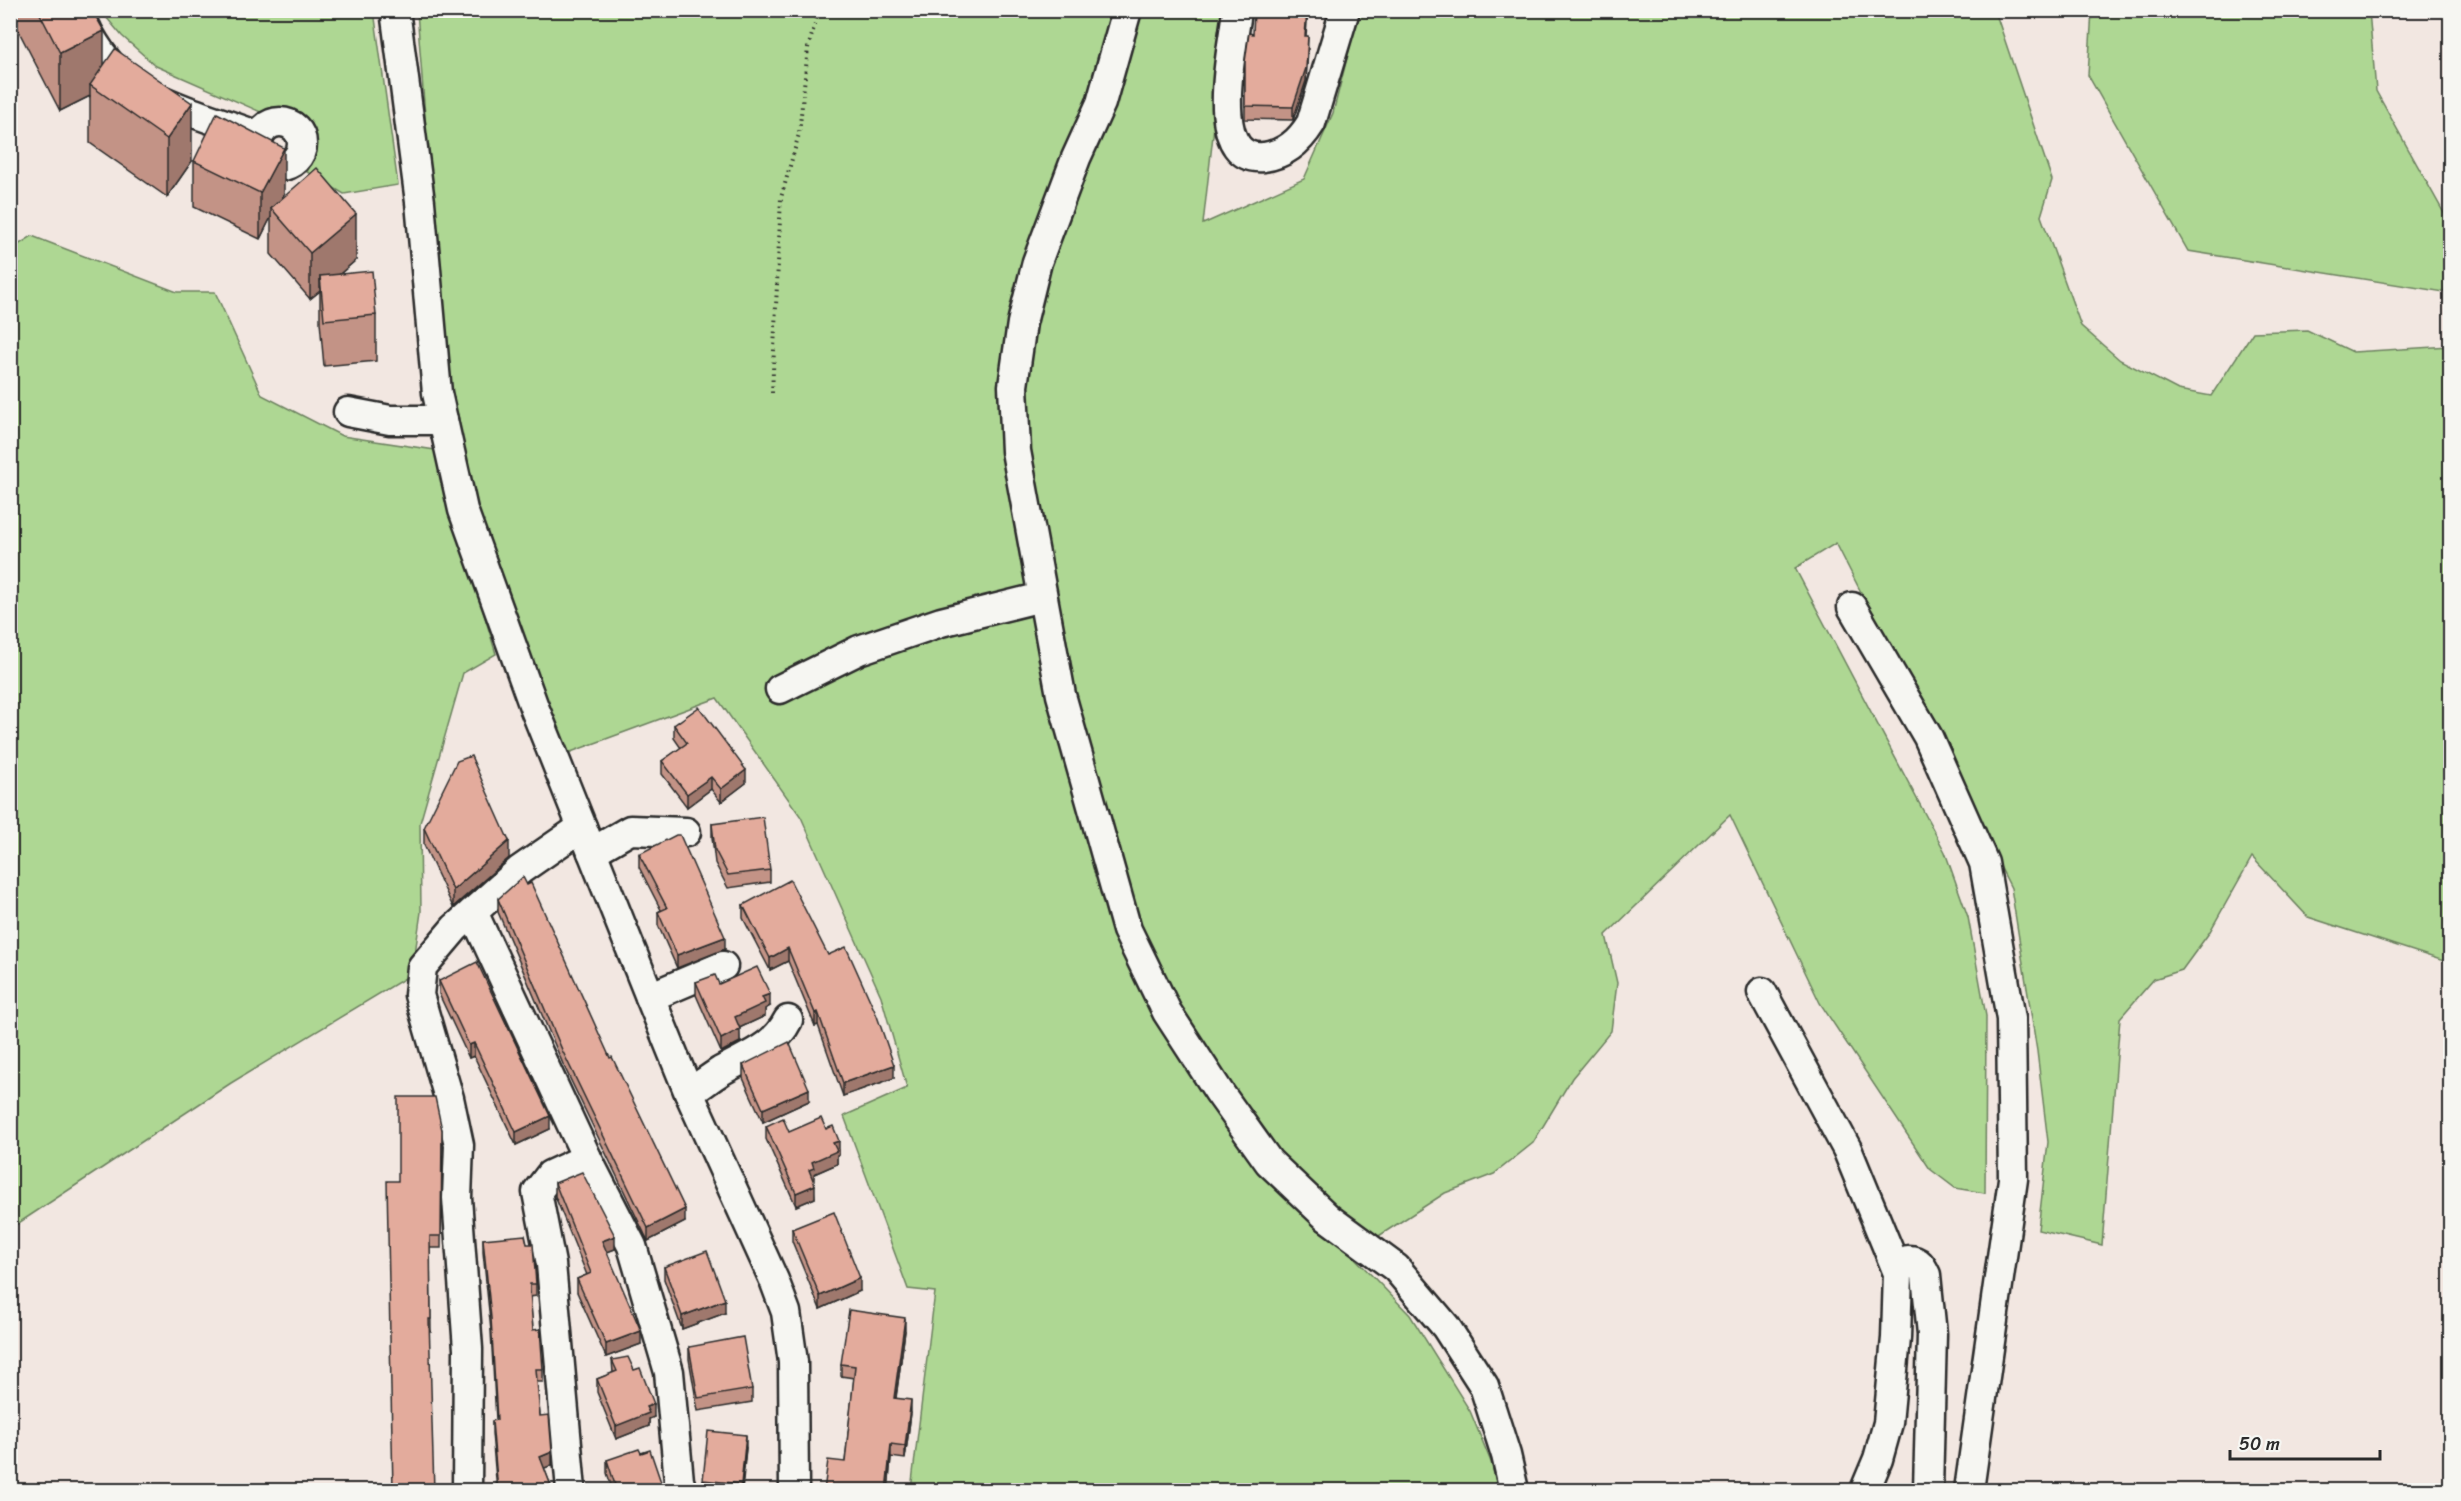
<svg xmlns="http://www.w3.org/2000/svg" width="2461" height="1501" font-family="Sriracha,sans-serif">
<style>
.green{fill:#aed793;stroke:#6c815f;stroke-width:1.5}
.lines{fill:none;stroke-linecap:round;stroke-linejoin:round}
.minor-casing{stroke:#2b2b2b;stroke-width:33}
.path{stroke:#2b2b2b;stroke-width:4;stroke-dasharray:1.5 4.5;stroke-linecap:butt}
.minor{stroke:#f6f6f2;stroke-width:28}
.wall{fill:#c39386;stroke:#2b2b2b;stroke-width:1.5}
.shaded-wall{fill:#9f786d;stroke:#2b2b2b;stroke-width:1.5}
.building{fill:#e3ab9c;stroke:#2b2b2b;stroke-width:1.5}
</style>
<rect width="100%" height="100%" fill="#f2e7e1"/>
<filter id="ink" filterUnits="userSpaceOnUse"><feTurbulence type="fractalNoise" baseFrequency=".0167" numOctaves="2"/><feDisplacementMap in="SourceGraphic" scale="12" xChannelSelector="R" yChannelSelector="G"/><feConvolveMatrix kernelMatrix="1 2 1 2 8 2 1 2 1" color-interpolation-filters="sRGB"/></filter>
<g filter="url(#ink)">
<g class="green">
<path d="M101,11H374L398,185L344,194L307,172C321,148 315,123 289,113L272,117L156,66L122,36Z"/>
<path d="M417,11H1227L1203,224L1304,179L1333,113L1359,11H1995L2052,180L2041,216L2081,326L2120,360L2178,390L2211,396L2253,332L2307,330L2353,352L2450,346V963L2308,917L2252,857L2209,933L2182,970L2154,979L2120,1018L2102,1245L2038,1230L2048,1142L2037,1051L2011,888L1836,543L1795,568L1945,852L1968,917L1986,1016L1985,1193L1955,1188L1930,1169L1820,1003L1730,815L1606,935L1617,983L1611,1031L1572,1078L1533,1143L1494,1174L1445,1193L1351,1254L1410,1315L1470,1411L1491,1462L1498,1490H911L935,1292L908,1289L844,1116L907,1088L881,996L801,817L717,698L560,756L505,584L484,528L446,393Z"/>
<path d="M2092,11H2369L2376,91L2450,224V275L2444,292L2188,251L2088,75Z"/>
<path d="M32,236L177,292H215L262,395L342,436L435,450L496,654L463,673L420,823L421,912L412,974L231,1083L11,1228L10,250Z"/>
</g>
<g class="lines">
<defs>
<g id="minor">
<path d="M79,10C88,39 111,72 137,88C168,106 215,120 250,133"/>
<path d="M395,10L420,202L437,393L463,510L534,707L650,997L689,1093L774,1280L786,1312L793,1362L794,1490"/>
<path d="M1127,10L1101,103L1076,158L1037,262L1022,323L1013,386L1016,451L1061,695L1127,930L1167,1012L1219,1092L1269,1162L1328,1218L1396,1268L1446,1327L1484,1386L1506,1455L1514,1490"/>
<path d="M1237,10C1234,44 1204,163 1264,157C1286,154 1300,141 1311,123L1345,10"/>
<circle cx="280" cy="144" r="22"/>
<path d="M348,412L390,420H443"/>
<path d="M1852,607L1928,737L1984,863L2011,1019L2013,1179L1969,1490"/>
<path d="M780,689L859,650L941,622L1042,597"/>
<path d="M592,852L630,830L686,832"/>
<path d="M473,912L587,1158L632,1246L669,1372L679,1481L682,1490"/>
<path d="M1762,992L1847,1149L1898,1273L1896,1338L1888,1423L1878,1459L1865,1490"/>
<path d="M650,997L723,966"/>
<path d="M689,1093C700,1086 710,1078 721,1071C747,1056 774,1048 788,1020"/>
<path d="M1898,1273L1902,1264L1908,1260C1919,1260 1922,1266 1926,1275L1932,1334L1928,1490"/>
<path d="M467,1490L468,1349L457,1198L459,1145L449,1098L419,995L422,967L455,928L520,870L582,827"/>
<path d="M571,1490L551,1264L537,1192L550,1175L587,1158"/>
</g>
</defs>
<use href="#minor" class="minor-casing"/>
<path class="path" d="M772,393L781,198L799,134L808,48L819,10"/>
<use href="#minor" class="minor"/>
</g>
<g class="wall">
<path d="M14,10H92L104,64L192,161L167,197L90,143V96L60,111L14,22Z"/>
<path d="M1308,10L1306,36L1308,49L1306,81L1293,120L1245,119V62Z"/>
<path d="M194,161L284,194L281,199L356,260L340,274L376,315V361L324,366L320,322V291L310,299L271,254V217L260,239L194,207Z"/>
<path d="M674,725L746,783L721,802L711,789L687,807L662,774V761L681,748L674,738Z"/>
<path d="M712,824L770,870V882L728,888L715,863L712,837Z"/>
<path d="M424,828L509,858L453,907L424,845Z"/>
<path d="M639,854L725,949L677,968L658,925V912L661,910L639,867Z"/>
<path d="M498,899L685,1222L648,1241L563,1064L498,912Z"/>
<path d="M743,905L828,955L894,1078L843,1096L818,1025L815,1026L788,961L770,970L743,918Z"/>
<path d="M439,981L550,1129L516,1145L474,1056L469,1058L439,994Z"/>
<path d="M696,982L719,984L770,1006L765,1009V1016L739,1028L740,1042L721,1052L696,995Z"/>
<path d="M743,1065L809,1101L763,1122L743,1078Z"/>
<path d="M766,1126L789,1132L826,1129L839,1154L837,1155V1164L814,1174L813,1181L815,1198L796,1206L766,1139Z"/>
<path d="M442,1130L441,1248H430L431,1332H429L398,1181Z"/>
<path d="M555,1183L615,1249L607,1252L641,1344L606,1357L577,1292V1279L587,1275L555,1196Z"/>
<path d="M792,1229L860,1291L820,1309L792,1241Z"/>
<path d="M483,1239L527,1244L536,1284V1296L530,1297L533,1330L543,1369V1382H537L540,1416L552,1465L544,1468L553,1491H497L492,1433V1421L496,1420L491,1331L483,1252Z"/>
<path d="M664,1267L725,1313L682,1329L664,1279Z"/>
<path d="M905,1331L896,1398L911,1413L905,1459L891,1457L888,1491H824L845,1462L854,1378L841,1376V1364Z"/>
<path d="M689,1347L752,1389V1402L698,1411L689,1359Z"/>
<path d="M612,1360L654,1417L649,1419V1426L616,1439L597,1392V1379L613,1373Z"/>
<path d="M746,1448L742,1491H703V1480Z"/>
<path d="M641,1453L664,1491H613L607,1473V1460Z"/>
</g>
<g class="shaded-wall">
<path d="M104,31V89L90,85V96L60,111V53Z"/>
<path d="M1308,36L1306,81L1293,120V107Z"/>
<path d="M192,103V161L167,197V139Z"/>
<path d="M284,148V194L275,211L271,208V217L260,239V193Z"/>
<path d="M356,214V260L321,290L320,276V291L310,299V253Z"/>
<path d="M746,770V783L721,802V789Z"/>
<path d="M711,777V789L687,807V794Z"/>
<path d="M509,841V858L453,907V890Z"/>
<path d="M725,937V949L677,968V955Z"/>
<path d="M788,948V961L770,970V958Z"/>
<path d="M770,994V1006L765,1009V1016L735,1030V1017L762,997Z"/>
<path d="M818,1012V1025L815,1026V1013Z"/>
<path d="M740,1029V1042L721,1052V1039Z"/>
<path d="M474,1043V1056L469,1058V1045Z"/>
<path d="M894,1065V1078L843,1096V1083Z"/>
<path d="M809,1089V1101L763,1122V1109Z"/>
<path d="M550,1116V1129L516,1145V1132Z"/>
<path d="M839,1141V1154L837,1155V1164L814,1174V1181L809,1183V1170L812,1162L833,1143Z"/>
<path d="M815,1185V1198L796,1206V1193Z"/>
<path d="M685,1209V1222L648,1241V1228Z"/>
<path d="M615,1236V1249L602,1254V1241Z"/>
<path d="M860,1278V1291L820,1309V1296Z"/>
<path d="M725,1300V1313L682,1329V1316Z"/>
<path d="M905,1318V1331L894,1411V1398Z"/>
<path d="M641,1331V1344L606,1357V1344Z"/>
<path d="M911,1400V1413L905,1459V1446Z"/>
<path d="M654,1404V1417L649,1419V1426L616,1439V1426L646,1407Z"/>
<path d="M746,1435V1448L741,1491V1484Z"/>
<path d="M891,1444V1457L888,1491H886Z"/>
<path d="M552,1452V1465L540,1470V1457Z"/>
</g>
<g class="building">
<path d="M38,10H92L104,31L60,53Z"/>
<path d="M1254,10H1307L1305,36H1308L1306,68L1293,107L1245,106V62L1249,33L1253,34Z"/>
<path d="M115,49L192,103L167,139L90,85Z"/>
<path d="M217,113L284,148L260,193L194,161Z"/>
<path d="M317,168L356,214L310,253L271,208Z"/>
<path d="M372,271L376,315L324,320L320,276Z"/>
<path d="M699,707L746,770L721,789L711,777L687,794L662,761L687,743L674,725Z"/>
<path d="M471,756L509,841L453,890L424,828L457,761Z"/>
<path d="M763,817L770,870L728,875L715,850L712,824Z"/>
<path d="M676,835H680L725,937L677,955L658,912L667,908L639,854Z"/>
<path d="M523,877L527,885L531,883L610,1058L612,1057L685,1209L648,1228L563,1052L498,899Z"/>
<path d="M790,880L828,955L846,947L877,1016L894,1065L843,1083L818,1012L815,1013L788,948L770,958L743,905Z"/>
<path d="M477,962L550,1116L516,1132L474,1043L469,1045L439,981Z"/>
<path d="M757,967L770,994L762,997L765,1003L735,1017L740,1029L721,1039L696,982L715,975L719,984Z"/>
<path d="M789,1042L809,1089L763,1109L743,1065Z"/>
<path d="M398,1097H435L442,1130L441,1236H430L431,1319H429L434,1491H393L387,1181H398Z"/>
<path d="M783,1118L789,1132L821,1118L826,1129L833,1126L839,1141L833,1143L837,1151L812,1162L814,1168L809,1170L815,1185L796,1193L766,1126Z"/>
<path d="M582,1172L615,1236L602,1241L641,1331L606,1344L577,1279L591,1273L555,1183Z"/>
<path d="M834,1212L860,1278L820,1296L792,1229Z"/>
<path d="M525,1235L527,1244H533L536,1284H530V1290L533,1330L540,1329L543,1369H536L540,1416L549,1415L552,1452L540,1457L553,1491H498L492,1421L497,1420L491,1318L483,1239Z"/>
<path d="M707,1251L725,1300L682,1316L664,1267Z"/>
<path d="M849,1310L905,1318L894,1398L911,1400L905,1446L891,1444L886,1491H824L828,1460L845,1462L855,1366L841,1364Z"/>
<path d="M743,1337L752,1389L698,1398L689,1347Z"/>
<path d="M628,1357L634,1370L640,1368L654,1404L646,1407L649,1413L616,1426L597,1379L617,1371L612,1360Z"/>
<path d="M708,1431L746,1435L741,1484L703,1480Z"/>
<path d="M639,1449L641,1453L650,1450L664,1491H617L607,1460Z"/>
</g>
</g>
<rect width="2461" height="1501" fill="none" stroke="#f6f6f2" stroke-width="36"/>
<rect x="18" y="18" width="2425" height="1465" fill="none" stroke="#2b2b2b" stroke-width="2" filter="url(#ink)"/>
<path d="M2230 1450v9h150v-9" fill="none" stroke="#2b2b2b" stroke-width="3"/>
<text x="2239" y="1450" font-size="18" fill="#2b2b2b" stroke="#f6f6f2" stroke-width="4.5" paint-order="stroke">50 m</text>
</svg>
